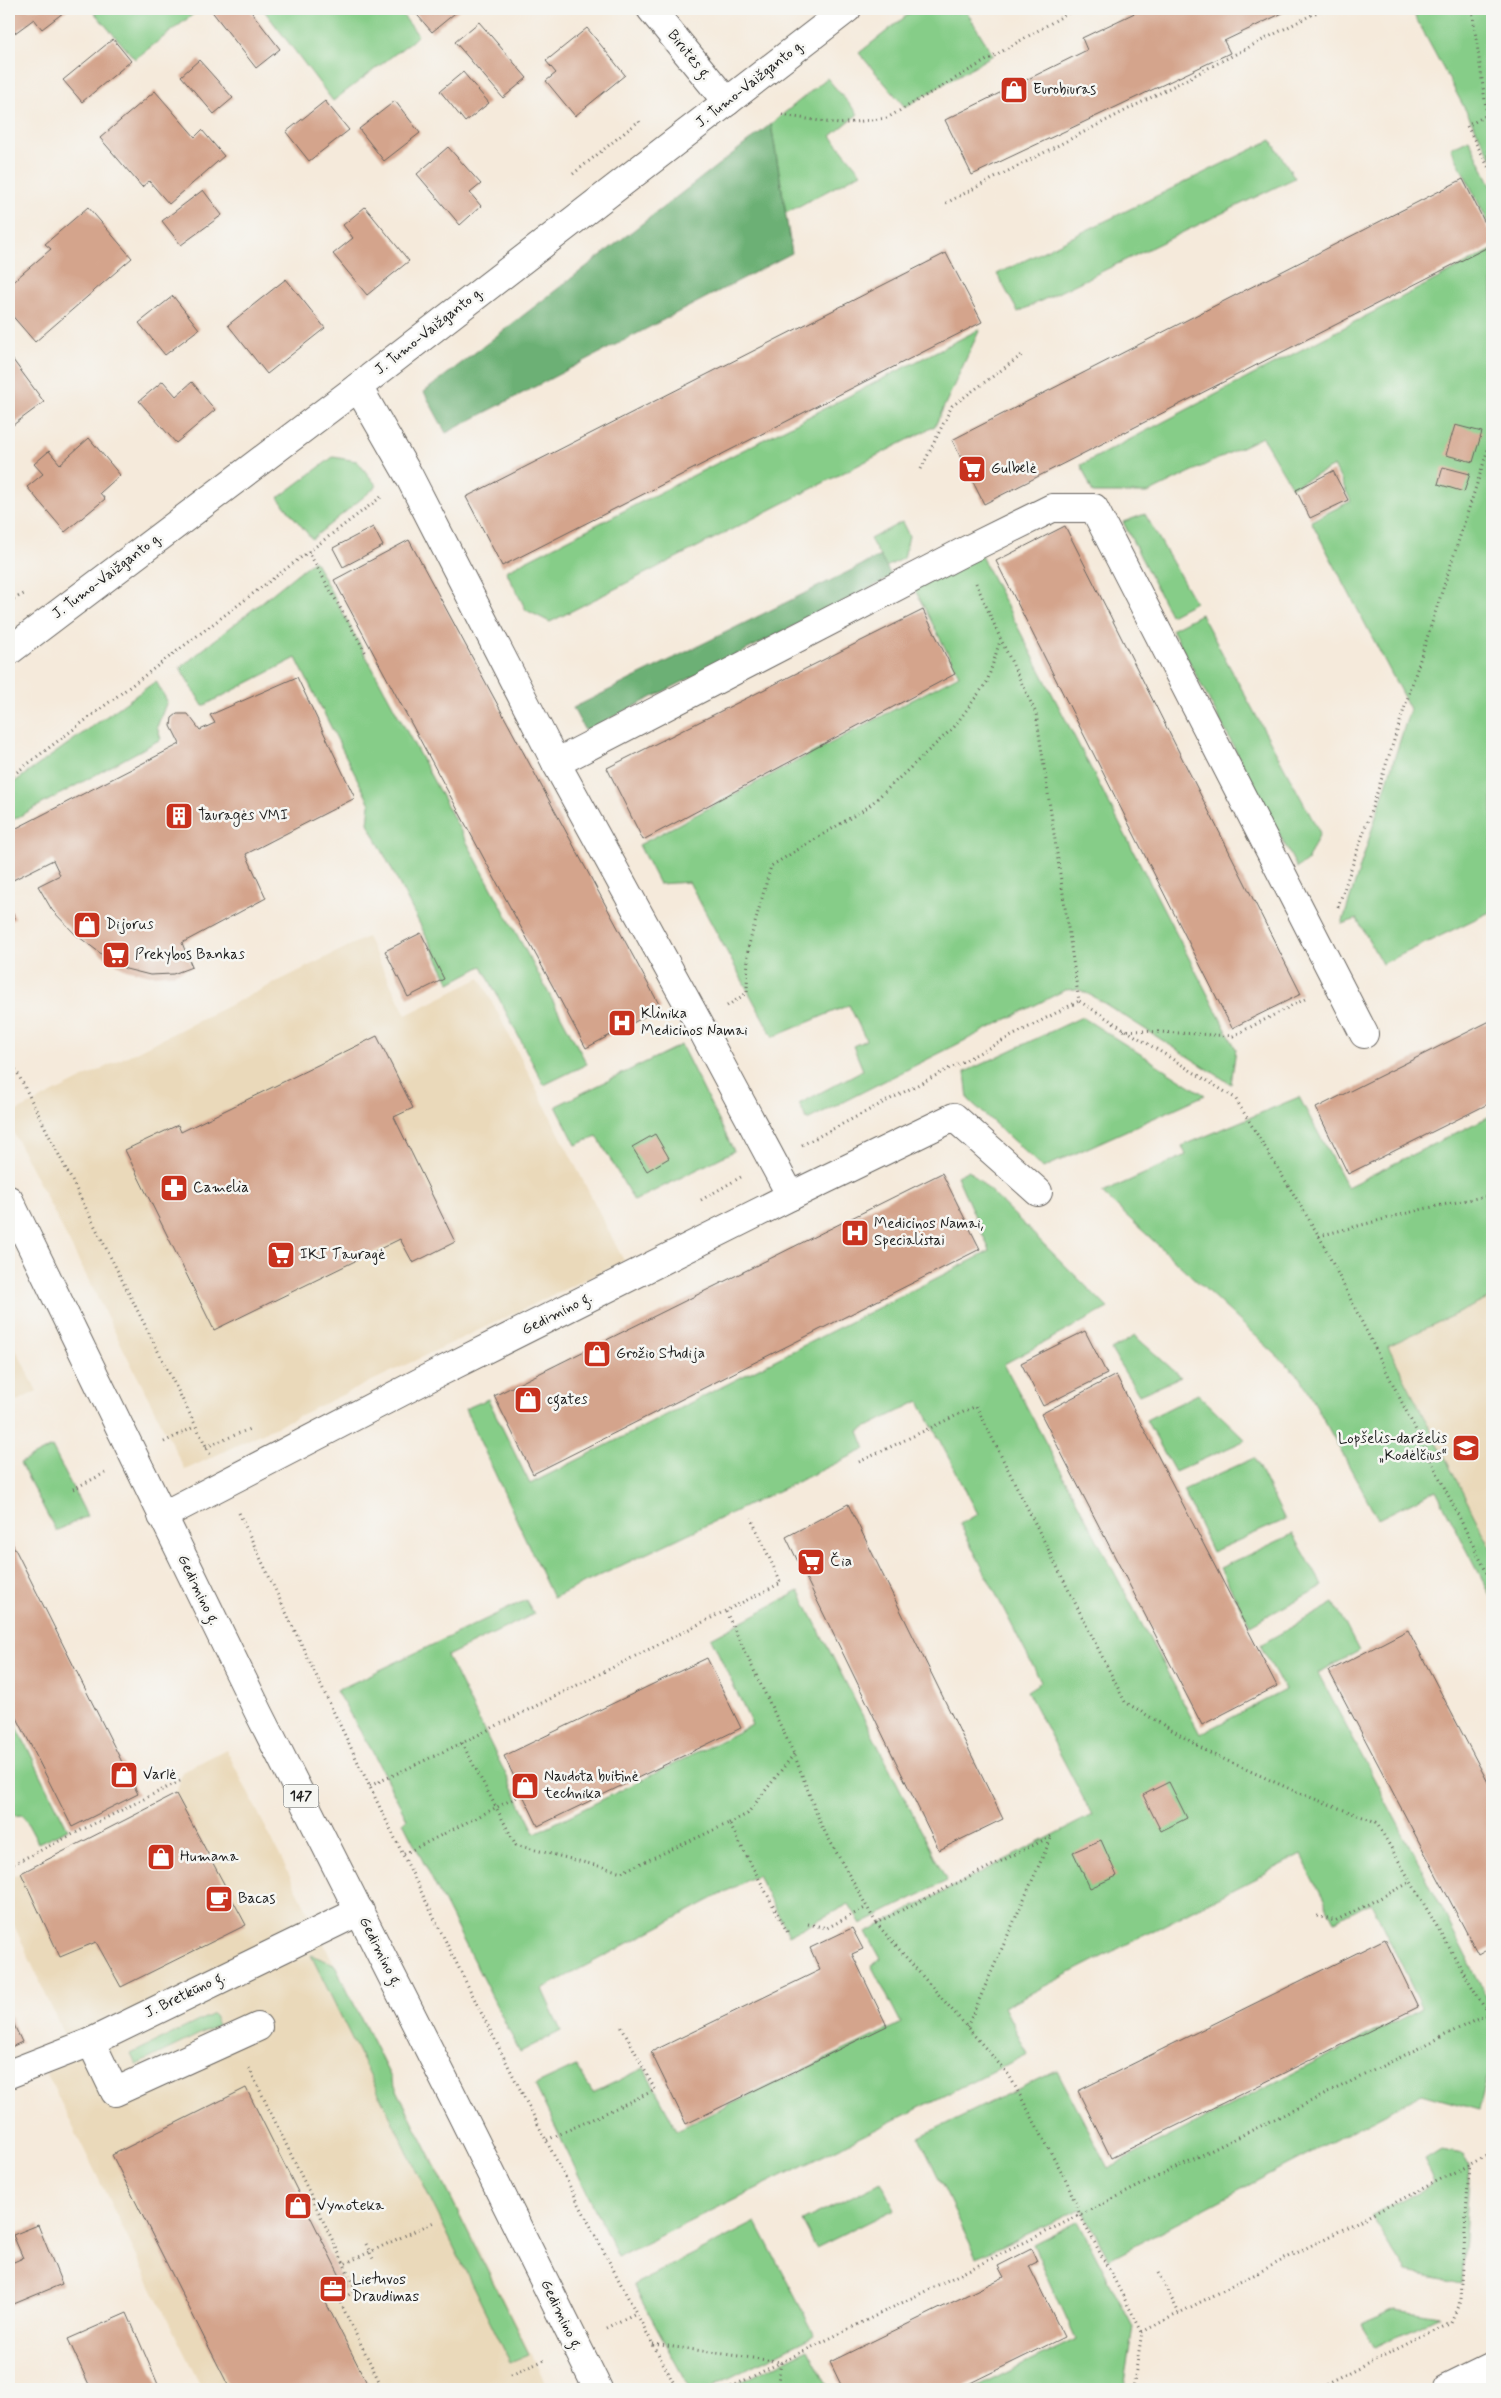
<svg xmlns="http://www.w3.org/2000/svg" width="1501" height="2398" font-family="Mynerve,sans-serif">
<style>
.built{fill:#ead9ba}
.green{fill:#86cd88;stroke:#517452}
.forest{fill:#6cb074;stroke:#446648}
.building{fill:#d4a48c}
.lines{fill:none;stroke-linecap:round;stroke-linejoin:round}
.minor-casing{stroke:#68645f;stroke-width:30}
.major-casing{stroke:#68645f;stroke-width:30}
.path{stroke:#68645f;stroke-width:3;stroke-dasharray:1 4;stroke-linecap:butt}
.minor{stroke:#fff;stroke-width:28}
.major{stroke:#fff;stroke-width:28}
.labels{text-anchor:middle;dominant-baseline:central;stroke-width:5;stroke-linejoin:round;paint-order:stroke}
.shield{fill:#f6f6f2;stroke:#5d5d5c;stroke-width:1}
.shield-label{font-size:14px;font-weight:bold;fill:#1c1c1c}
.street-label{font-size:15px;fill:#1c1c1c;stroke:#f6f6f2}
.poi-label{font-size:15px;fill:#1c1c1c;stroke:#f6f6f2;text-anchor:start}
</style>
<rect width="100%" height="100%" fill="#f6f6f2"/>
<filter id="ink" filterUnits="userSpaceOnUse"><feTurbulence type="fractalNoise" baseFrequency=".02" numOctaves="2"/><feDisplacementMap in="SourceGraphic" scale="10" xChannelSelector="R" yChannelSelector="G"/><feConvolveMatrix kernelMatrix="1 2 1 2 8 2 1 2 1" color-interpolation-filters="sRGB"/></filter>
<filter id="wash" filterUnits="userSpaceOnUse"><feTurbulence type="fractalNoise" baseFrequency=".0096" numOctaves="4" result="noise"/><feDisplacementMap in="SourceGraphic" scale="20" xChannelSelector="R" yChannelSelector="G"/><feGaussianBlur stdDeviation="1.12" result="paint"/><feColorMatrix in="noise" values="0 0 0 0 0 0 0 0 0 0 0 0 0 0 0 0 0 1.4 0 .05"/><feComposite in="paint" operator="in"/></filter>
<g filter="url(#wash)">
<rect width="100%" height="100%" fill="#f5eadb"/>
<g class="built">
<path d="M367,937L406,1015L480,978L624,1261L185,1470L9,1124V1115Z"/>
<path d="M1492,1297V1550L1387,1346Z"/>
<path d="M9,1336L37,1391L9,1405Z"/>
<path d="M226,1749L545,2382V2389H202L35,2050L64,2035L9,1914V1878L176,1794L182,1772Z"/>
</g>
<g class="green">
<path d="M91,9H200L135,59Z"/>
<path d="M263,9H398L418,35L412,41L333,101Z"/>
<path d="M915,9H965L993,55L905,107L859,53Z"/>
<path d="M1411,9H1492V159Z"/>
<path d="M827,78L858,114L831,136L861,173L786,213L771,124Z"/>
<path d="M1469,139L1492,187V230L1451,148Z"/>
<path d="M1271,140L1295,178L1018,312L997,274Z"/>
<path d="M1492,250V911L1382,964L1357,919L1342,924L1410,709L1311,521L1351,501L1334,466L1292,487L1262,437L1148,493H1093L1081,465Z"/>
<path d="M980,329L935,426L550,622L526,610L506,571Z"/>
<path d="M333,457L357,461L377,486L312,539L278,498Z"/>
<path d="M1145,514L1195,602L1170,615L1123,522Z"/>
<path d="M902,522L909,536L904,558L886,567L870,539Z"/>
<path d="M981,556L1236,1049L1231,1084L1096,998L1078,989L1065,990L807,1120L799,1104L863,1070L853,1046L866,1040L849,1005L773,1037L689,882L659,884L639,845L959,675L914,588Z"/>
<path d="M314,560L587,1064L544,1085L482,966L450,983L368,823L370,804L296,658L203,706L180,668Z"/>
<path d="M1201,614L1320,833L1307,861L1297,868L1172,629Z"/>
<path d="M156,681L167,701L157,727L161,739L9,822V786Z"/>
<path d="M1082,1017L1205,1095L1043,1168L968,1099L965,1072Z"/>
<path d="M681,1045L734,1151L634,1201L597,1136L576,1145L556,1106Z"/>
<path d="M1299,1097L1347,1187L1492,1115V1297L1388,1346L1492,1550V1598L1436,1490L1378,1519L1301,1378L1102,1193L1186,1155L1182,1146Z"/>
<path d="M969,1170L1108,1308L1004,1364L1200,1734L1285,1690L1260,1645L1334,1603L1359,1651L1318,1673L1425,1875L1492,2008V2074L1487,2078L1479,2110L1422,2094L1109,2259L1082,2208L977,2258L919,2137L1057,2070L1108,2168L1422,2008L1371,1902L1335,1921L1301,1855L1004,2007L1028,2054L618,2257L535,2085L576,2066L593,2093L644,2068L677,2130L901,2023L871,1965L881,1959L866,1932L1092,1815L1027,1691L1041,1682L960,1524L978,1514L919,1401L859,1431L866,1449L553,1598L465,1409L488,1399L530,1484L990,1251L957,1176Z"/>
<path d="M1135,1336L1181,1377L1139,1395L1111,1350Z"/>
<path d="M1198,1394L1246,1440L1175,1472L1146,1420Z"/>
<path d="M52,1447L87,1516L56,1531L20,1463Z"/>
<path d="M1254,1458L1285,1520L1212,1552L1183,1490Z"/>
<path d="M1293,1534L1323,1586L1250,1625L1220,1568Z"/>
<path d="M799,1591L947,1881L861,1924L849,1904L789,1935L757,1875L542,1989L561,2031L520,2052L403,1822L407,1819L371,1749L336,1691L526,1600L534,1614L447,1656L535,1833L752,1725L711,1638Z"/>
<path d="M9,1711L68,1829L38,1843L23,1815L9,1816Z"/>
<path d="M311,1955L334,1964L529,2354L510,2362Z"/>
<path d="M213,2014L218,2025L136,2065L131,2054Z"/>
<path d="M1440,2149L1464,2153L1470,2165L1462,2283L1407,2272L1371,2216L1435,2182L1424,2159Z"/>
<path d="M881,2182L895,2209L816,2248L802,2221Z"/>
<path d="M1078,2221L1133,2327L1123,2389H973L1076,2339L1033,2244Z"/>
<path d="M756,2222L815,2335L707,2389H690L633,2285Z"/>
<path d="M1396,2309L1440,2316L1375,2347L1361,2324Z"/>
<path d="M808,2349L829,2389H727Z"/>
</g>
<g class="forest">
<path d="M771,124L792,253L446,433L424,392Z"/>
<path d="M880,556L892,577L585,731L573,708Z"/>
</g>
<g id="blocks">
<g class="building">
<path d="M9,9H68L42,29L34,19L15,33L9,24Z"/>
<path d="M210,9H249L280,49L256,68Z"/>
<path d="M412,9H460L432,32Z"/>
<path d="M1143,9H1291L1224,41L1230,53L972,175L945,120L1087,50L1082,38Z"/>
<path d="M479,22L527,78L503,98L455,42Z"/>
<path d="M587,28L625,75L575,116L546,81L556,73L546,61Z"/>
<path d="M113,39L131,61L82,102L63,80Z"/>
<path d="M199,60L233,98L214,114L181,76Z"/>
<path d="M463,72L489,103L465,122L440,91Z"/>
<path d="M155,91L195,137L202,130L224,156L169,204L149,181L142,187L100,138Z"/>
<path d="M325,101L349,130L309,161L286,132Z"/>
<path d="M395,101L420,133L384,161L359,129Z"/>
<path d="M448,147L481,184L470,193L481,206L460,225L417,174Z"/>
<path d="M1463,179L1492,237V245L984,504L952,440Z"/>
<path d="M203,190L222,215L181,245L162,221Z"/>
<path d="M88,207L132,258L35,342L9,312V285L51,249L45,244Z"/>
<path d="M365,207L409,261L367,295L333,254L353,238L343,225Z"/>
<path d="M946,253L982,322L502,566L466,497Z"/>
<path d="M286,279L325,328L267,374L228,325Z"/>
<path d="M173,296L199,329L165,355L139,323Z"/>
<path d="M13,360L44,402L9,428V362Z"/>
<path d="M163,381L176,396L192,382L215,410L176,443L139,401Z"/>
<path d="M1455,425L1482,432L1473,462L1446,455Z"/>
<path d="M89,438L120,475L100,493L105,499L65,532L27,487L43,474L34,464L49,451L60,464Z"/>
<path d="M1443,467L1470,474L1464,492L1438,484Z"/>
<path d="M1333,471L1348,500L1310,518L1296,490Z"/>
<path d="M1065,526L1301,994L1232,1028L996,561Z"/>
<path d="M373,527L383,546L343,567L333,548Z"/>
<path d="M409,540L661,1008L586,1048L334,580Z"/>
<path d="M923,610L955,674L643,840L607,768Z"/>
<path d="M297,677L355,798L246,854L266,898L182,943L192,967L173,974L150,975L126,969L108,959L75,934L52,910L38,886L60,875L53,860L13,880L9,873V832L180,744L171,726L172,718L177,714H188L200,730L215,723L210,715Z"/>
<path d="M9,907L15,918L9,922Z"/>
<path d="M421,933L444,979L408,997L385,951Z"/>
<path d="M1492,1020V1102L1348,1174L1316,1108Z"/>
<path d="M377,1036L413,1108L394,1117L455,1242L413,1263L400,1239L214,1330L125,1150L178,1125L181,1132Z"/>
<path d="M655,1134L669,1158L647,1171L632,1147Z"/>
<path d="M942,1173L980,1249L533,1474L494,1396Z"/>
<path d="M1085,1331L1107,1374L1043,1406L1021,1363Z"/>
<path d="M1116,1375L1277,1686L1202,1725L1041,1414Z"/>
<path d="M848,1504L1003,1819L939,1850L786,1537Z"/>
<path d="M9,1537L138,1794L72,1827L9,1702Z"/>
<path d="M1408,1630L1492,1790V1946L1478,1954L1329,1671Z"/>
<path d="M707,1658L741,1728L538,1826L504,1756Z"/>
<path d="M1169,1782L1187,1818L1161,1831L1143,1795Z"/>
<path d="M176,1794L246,1925L121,1987L96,1942L60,1957L21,1873Z"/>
<path d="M1101,1840L1117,1876L1090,1888L1073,1852Z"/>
<path d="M852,1928L863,1949L852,1954L887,2026L686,2124L651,2052L820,1970L810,1948Z"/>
<path d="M1385,1939L1418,2007L1111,2158L1078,2091Z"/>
<path d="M9,2014L22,2042L9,2048Z"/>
<path d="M246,2088L346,2288L324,2299L370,2389H230L112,2155Z"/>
<path d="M38,2225L62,2284L9,2306V2264L23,2258L13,2235Z"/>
<path d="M1031,2249L1037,2262L1029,2266L1064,2337L958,2389H843L830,2362L1004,2277L998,2266Z"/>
<path d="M127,2313L160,2389H91L68,2339Z"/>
</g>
</g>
</g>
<g filter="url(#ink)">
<use href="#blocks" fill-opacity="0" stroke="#68645f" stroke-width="1"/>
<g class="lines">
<defs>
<g id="minor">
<path d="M651,9L727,102"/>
<path d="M358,387L409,476L556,763L699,1024L791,1196"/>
<path d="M9,651L358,387L847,9"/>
<path d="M556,763L963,552L1052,508H1094L1364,1034"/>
<path d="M162,1516L434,1375L791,1196L954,1117L1038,1192"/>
<path d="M91,2042L115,2092L258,2027"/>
<path d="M9,2074L91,2042L360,1911"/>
<path d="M1447,2389L1492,2367"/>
</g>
<path id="major" d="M9,1200L259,1713L458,2107L598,2389"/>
</defs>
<use href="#minor" class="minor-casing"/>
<use href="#major" class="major-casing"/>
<g class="path">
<path d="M1472,9L1487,115L1467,126L1492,174"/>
<path d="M782,115L839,124L887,118L1075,9"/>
<path d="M1487,115L1490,167"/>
<path d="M573,174L639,121L641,125"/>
<path d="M946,203L1323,9"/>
<path d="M921,469L952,406L1022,355"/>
<path d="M308,551L367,655"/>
<path d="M976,583L1001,640L1036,713L1079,1001L1235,1098L1319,1236L1492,1583"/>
<path d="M9,601L24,594"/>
<path d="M9,778L381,497"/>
<path d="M1338,907L1375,799L1492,437"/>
<path d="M727,1006L747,993L748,948L771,866L868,807L954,727L987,682L1000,641"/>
<path d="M1123,1030L1233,1036L1307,998"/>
<path d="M9,1056L210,1454"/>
<path d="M802,1145L1079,1001"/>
<path d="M701,1200L741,1177"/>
<path d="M1319,1236L1423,1209L1492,1195"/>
<path d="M164,1442L194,1427"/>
<path d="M206,1447L252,1428"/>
<path d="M859,1462L976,1406L1125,1702L1210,1753L1299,1793L1376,1822L1488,2014"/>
<path d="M73,1489L105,1473"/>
<path d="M239,1513C378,1808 522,2102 677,2389"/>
<path d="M726,1612L794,1754L821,1825L876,1923L1052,1836"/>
<path d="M462,1743L516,1845L622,1872L729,1823L789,1935"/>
<path d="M370,1786L462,1743L781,1583L751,1518"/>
<path d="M729,1823L747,1814L794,1754"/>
<path d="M404,1854L517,1797"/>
<path d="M9,1866L182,1780"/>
<path d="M1317,1916L1335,1921L1411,1882"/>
<path d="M876,1923L1009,2075L1067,2182L1080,2215L1142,2332L1133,2389"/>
<path d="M808,1924L827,1928L867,1907"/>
<path d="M967,2027L1052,1836"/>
<path d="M249,2068L344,2264"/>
<path d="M547,2140L655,2090L620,2023"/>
<path d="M366,2244L374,2261"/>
<path d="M1158,2273L1179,2313"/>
<path d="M606,2328L636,2313"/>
<path d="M1142,2332L1492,2153"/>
<path d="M653,2344L781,2362L777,2389"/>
<path d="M511,2375L545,2360"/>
<path d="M383,2389L339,2300L356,2291L344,2264L436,2221"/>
<path d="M727,2389L1492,2012"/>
<path d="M1317,2389L1451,2322L1461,2299L1469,2165"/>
</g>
<use href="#minor" class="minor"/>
<use href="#major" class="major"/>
</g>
</g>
<defs>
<symbol id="shop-square" viewBox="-11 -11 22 22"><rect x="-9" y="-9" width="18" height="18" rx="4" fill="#c8321e" stroke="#f6f6f2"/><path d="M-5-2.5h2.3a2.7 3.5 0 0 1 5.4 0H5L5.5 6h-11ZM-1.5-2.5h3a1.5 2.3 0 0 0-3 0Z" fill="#fff"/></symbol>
<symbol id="supermarket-square" viewBox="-11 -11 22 22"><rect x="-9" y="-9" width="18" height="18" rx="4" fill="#c8321e" stroke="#f6f6f2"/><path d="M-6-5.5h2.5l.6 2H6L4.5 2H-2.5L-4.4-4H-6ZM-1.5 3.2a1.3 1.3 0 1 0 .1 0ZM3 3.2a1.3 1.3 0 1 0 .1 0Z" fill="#fff"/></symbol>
<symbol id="building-square" viewBox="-11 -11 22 22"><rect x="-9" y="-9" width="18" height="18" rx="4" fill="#c8321e" stroke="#f6f6f2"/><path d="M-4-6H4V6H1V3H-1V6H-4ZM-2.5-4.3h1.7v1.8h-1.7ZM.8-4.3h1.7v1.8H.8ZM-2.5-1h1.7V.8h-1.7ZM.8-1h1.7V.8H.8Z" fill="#fff"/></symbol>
<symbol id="hospital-square" viewBox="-11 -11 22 22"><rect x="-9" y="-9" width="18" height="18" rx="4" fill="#c8321e" stroke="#f6f6f2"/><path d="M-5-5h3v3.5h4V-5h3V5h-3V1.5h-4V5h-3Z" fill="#fff"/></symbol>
<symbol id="pharmacy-square" viewBox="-11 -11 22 22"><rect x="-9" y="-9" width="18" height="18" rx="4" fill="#c8321e" stroke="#f6f6f2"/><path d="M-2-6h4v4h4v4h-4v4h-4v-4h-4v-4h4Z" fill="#fff"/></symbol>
<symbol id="school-square" viewBox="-11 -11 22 22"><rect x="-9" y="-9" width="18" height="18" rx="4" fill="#c8321e" stroke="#f6f6f2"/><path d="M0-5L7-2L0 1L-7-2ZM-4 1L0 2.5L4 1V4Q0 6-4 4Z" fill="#fff"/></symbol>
<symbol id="cafe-square" viewBox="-11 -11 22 22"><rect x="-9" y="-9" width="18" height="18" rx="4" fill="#c8321e" stroke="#f6f6f2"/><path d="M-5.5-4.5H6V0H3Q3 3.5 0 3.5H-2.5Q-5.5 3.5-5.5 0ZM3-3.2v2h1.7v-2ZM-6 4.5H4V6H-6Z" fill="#fff"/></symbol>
<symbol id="office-square" viewBox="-11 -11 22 22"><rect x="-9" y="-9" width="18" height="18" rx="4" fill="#c8321e" stroke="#f6f6f2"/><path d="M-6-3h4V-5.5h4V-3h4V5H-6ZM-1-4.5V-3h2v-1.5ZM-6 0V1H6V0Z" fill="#fff"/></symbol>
</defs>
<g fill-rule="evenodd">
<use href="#shop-square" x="998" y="74" width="32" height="32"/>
<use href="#supermarket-square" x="956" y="453" width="32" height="32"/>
<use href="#building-square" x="163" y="800" width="32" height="32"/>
<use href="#shop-square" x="71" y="909" width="32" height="32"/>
<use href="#supermarket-square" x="100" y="939" width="32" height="32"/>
<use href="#hospital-square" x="606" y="1007" width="32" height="32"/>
<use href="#pharmacy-square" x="158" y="1172" width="32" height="32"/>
<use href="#hospital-square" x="839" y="1217" width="32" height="32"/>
<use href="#supermarket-square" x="265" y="1239" width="32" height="32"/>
<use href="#shop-square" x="581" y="1338" width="32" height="32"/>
<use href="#shop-square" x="512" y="1384" width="32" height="32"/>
<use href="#school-square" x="1450" y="1432" width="32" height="32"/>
<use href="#supermarket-square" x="795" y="1546" width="32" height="32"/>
<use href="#shop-square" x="108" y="1759" width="32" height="32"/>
<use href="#shop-square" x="509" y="1770" width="32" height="32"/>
<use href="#shop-square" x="145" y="1841" width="32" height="32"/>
<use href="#cafe-square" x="203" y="1883" width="32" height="32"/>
<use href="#shop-square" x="282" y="2190" width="32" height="32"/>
<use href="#office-square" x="317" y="2273" width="32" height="32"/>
</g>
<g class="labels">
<rect class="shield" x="283.5" y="1784.5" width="35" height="23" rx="4"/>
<g class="shield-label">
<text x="301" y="1796">147</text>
</g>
<g class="street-label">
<text transform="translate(689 55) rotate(51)">Birutės g.</text>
<text transform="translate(750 84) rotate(-38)">J. Tumo-Vaižganto g.</text>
<text transform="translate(429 331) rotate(-38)">J. Tumo-Vaižganto g.</text>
<text transform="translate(107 576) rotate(-37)">J. Tumo-Vaižganto g.</text>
<text transform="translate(557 1314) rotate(-27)">Gedimino g.</text>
<text transform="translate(198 1590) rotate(64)">Gedimino g.</text>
<text transform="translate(380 1952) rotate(63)">Gedimino g.</text>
<text transform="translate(185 1995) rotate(-26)">J. Bretkūno g.</text>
<text transform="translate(561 2315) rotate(64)">Gedimino g.</text>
</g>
<g class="poi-label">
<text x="1033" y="90">Eurobiuras</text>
<text x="991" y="469">Gulbelė</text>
<text x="198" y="816">Tauragės VMI</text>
<text x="106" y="925">Dijorus</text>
<text x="135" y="955">Prekybos Bankas</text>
<text x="641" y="1014">Klinika<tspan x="641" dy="17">Medicinos Namai</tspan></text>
<text x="193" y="1188">Camelia</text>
<text x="874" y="1224">Medicinos Namai,<tspan x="874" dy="17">Specialistai</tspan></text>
<text x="300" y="1255">IKI Tauragė</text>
<text x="616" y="1354">Grožio Studija</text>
<text x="547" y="1400">cgates</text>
<text x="1447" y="1439" text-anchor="end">Lopšelis-darželis<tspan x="1447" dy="17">„Kodėlčius“</tspan></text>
<text x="830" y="1562">Čia</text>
<text x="143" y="1775">Varlė</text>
<text x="544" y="1777">Naudota buitinė<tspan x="544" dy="17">technika</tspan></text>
<text x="180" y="1857">Humana</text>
<text x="238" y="1899">Bacas</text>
<text x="317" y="2206">Vynoteka</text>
<text x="352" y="2280">Lietuvos<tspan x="352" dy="17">Draudimas</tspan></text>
</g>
</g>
<rect width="1501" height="2398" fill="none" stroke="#f6f6f2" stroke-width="30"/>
</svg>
